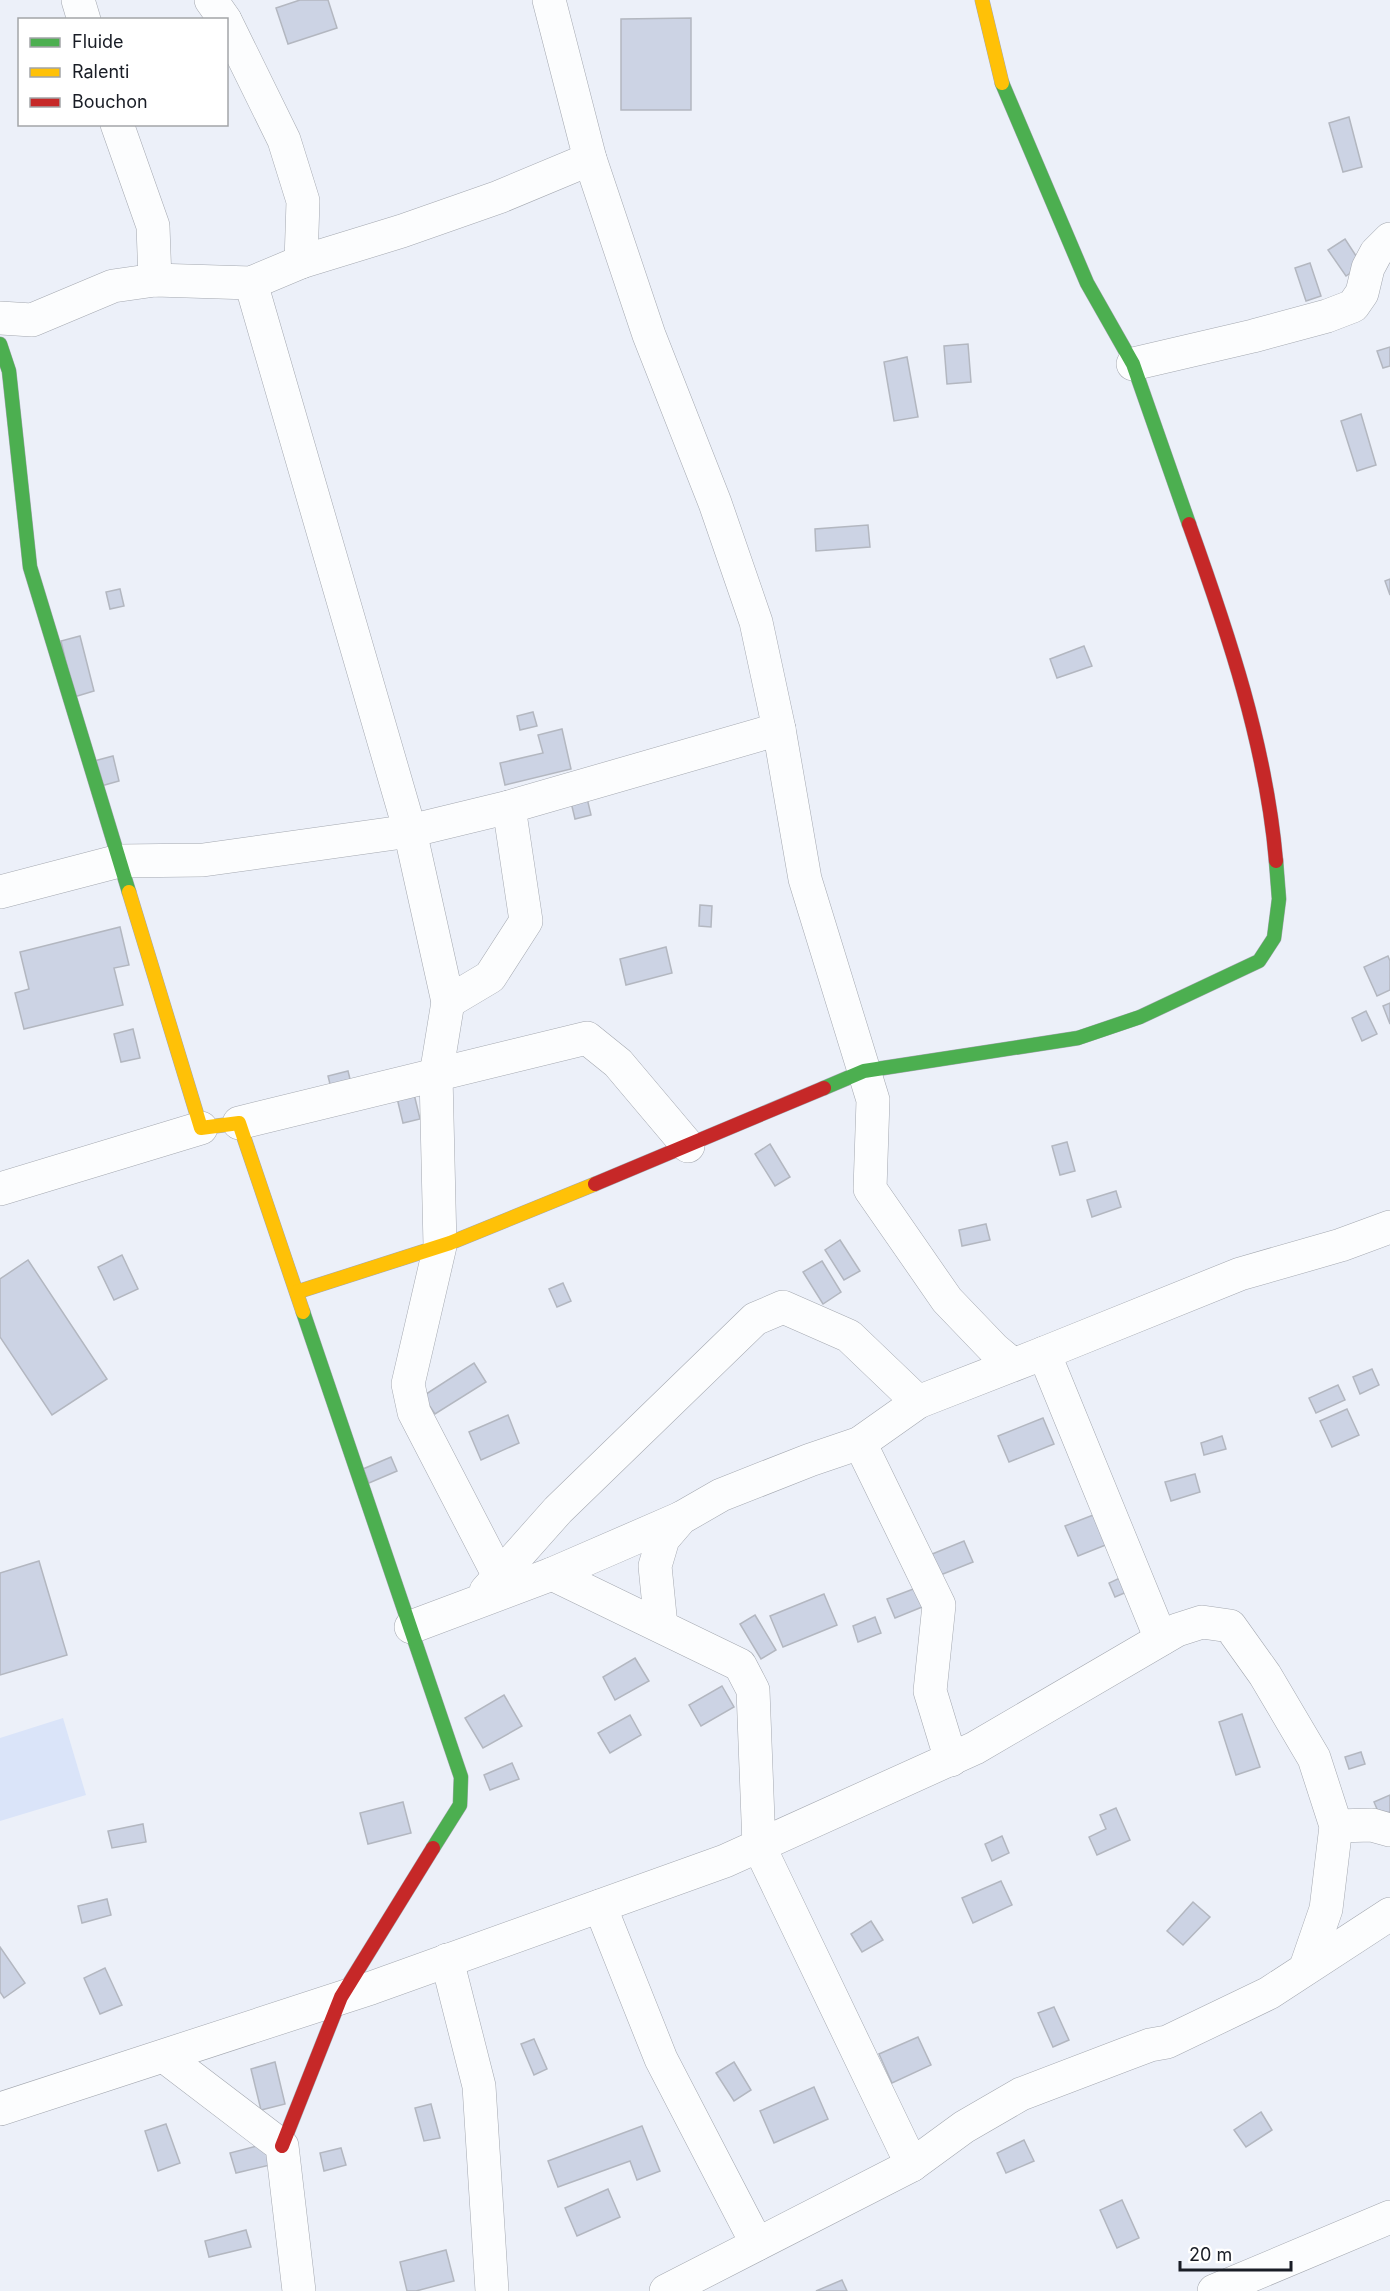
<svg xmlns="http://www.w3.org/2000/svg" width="1390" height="2291" font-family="Inter,sans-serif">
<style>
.green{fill:#dae4f9}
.building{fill:#ccd3e4;stroke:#b3b7c0;stroke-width:1.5}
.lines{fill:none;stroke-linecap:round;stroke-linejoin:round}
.street-casing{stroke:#a4a8b0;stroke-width:34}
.fast-casing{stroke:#a4a8b0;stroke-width:15}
.slow-casing{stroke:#a4a8b0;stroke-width:15}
.jam-casing{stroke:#a4a8b0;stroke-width:15}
.street{stroke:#fcfdfe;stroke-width:33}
.fast{stroke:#4caf50;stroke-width:14}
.slow{stroke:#ffc107;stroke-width:14}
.jam{stroke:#c62828;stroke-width:14}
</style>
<rect width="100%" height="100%" fill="#ecf0f9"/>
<path class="green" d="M63,1718L86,1795L0,1821V1738Z"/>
<g class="building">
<path d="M300,0H328L337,28L288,44L276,8Z"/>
<path d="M691,18V110H621V19Z"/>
<path d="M1349,117L1362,167L1343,172L1329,123Z"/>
<path d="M1345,239L1362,265L1346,276L1328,250Z"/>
<path d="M1310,263L1321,296L1306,301L1295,268Z"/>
<path d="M968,344L971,382L947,384L944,346Z"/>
<path d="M1390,347V366L1383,368L1377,351Z"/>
<path d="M907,357L918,417L894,421L884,362Z"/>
<path d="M1361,414L1376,465L1357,471L1341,421Z"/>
<path d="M868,525L870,547L816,551L815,529Z"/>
<path d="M1390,579V595L1385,581Z"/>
<path d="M120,589L124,606L110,609L106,592Z"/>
<path d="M80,636L94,691L74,697L61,641Z"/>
<path d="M1084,646L1092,666L1057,678L1050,659Z"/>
<path d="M533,712L537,726L520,730L517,716Z"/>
<path d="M562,729L571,769L505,785L500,763L543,753L538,735Z"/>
<path d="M113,756L119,781L101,786L94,761Z"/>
<path d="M586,794L591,815L575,819L570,798Z"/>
<path d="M700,905L712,906L711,927L699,926Z"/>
<path d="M120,927L129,965L114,968L123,1005L24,1029L15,993L29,989L20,952Z"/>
<path d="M666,947L672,973L626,985L620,959Z"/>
<path d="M1388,956L1390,961V990L1377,996L1364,967Z"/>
<path d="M1390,1003V1024L1383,1006Z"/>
<path d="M1366,1011L1377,1034L1362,1041L1352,1018Z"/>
<path d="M133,1029L140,1058L121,1062L114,1034Z"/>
<path d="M348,1071L352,1087L332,1092L328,1076Z"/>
<path d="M414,1094L420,1119L403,1123L397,1098Z"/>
<path d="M1067,1142L1075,1171L1060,1175L1052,1146Z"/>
<path d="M770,1144L790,1177L775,1186L755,1154Z"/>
<path d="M1116,1191L1121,1207L1092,1217L1087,1200Z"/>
<path d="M986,1224L990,1240L962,1246L959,1230Z"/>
<path d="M840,1240L860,1271L844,1280L825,1250Z"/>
<path d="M122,1255L138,1289L114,1300L98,1267Z"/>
<path d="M28,1260L107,1379L52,1415L0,1337V1279Z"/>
<path d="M822,1261L841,1292L823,1304L803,1272Z"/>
<path d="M563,1283L571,1301L557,1307L549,1289Z"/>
<path d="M474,1363L486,1382L435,1414L423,1396Z"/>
<path d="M1372,1369L1379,1385L1360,1394L1353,1377Z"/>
<path d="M1338,1385L1345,1400L1316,1413L1309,1398Z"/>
<path d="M1347,1409L1359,1435L1332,1447L1320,1421Z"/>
<path d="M508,1415L519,1443L481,1460L469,1432Z"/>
<path d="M1043,1418L1054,1444L1009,1462L998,1436Z"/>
<path d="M1222,1436L1226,1449L1204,1455L1201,1443Z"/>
<path d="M391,1457L397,1471L369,1483L363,1469Z"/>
<path d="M1195,1474L1200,1492L1171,1501L1165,1482Z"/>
<path d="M1101,1512L1113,1542L1078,1556L1065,1526Z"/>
<path d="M964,1541L973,1562L933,1578L925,1557Z"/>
<path d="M39,1561L67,1655L0,1675V1573Z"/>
<path d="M1124,1576L1129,1591L1115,1597L1109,1583Z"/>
<path d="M924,1585L932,1603L895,1618L887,1599Z"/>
<path d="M824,1594L837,1625L783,1647L770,1616Z"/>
<path d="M755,1615L776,1650L761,1659L740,1624Z"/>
<path d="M875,1617L881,1633L858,1642L853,1626Z"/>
<path d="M635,1658L649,1681L615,1700L603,1677Z"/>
<path d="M722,1686L734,1707L701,1726L689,1705Z"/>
<path d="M504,1695L522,1726L483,1748L465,1718Z"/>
<path d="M1242,1714L1260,1767L1236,1775L1219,1722Z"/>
<path d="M630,1715L641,1735L610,1753L598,1733Z"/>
<path d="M1361,1752L1365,1764L1349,1769L1345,1757Z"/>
<path d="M512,1763L519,1779L490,1790L484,1775Z"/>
<path d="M1390,1795V1812L1380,1816L1374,1802Z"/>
<path d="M403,1802L411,1833L368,1844L360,1813Z"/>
<path d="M1116,1808L1130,1840L1097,1855L1089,1837L1106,1829L1100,1815Z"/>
<path d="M143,1824L146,1842L112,1848L108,1831Z"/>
<path d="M1002,1836L1009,1853L992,1861L985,1844Z"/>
<path d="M1001,1881L1012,1905L973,1923L962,1898Z"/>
<path d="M107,1899L111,1915L82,1923L78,1906Z"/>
<path d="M1193,1902L1210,1917L1183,1945L1167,1931Z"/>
<path d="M871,1921L883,1940L862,1952L851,1934Z"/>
<path d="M0,1947L25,1983L4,1998L0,1992Z"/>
<path d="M105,1968L122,2005L100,2014L84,1978Z"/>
<path d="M1054,2007L1069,2040L1053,2047L1038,2013Z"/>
<path d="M918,2037L931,2065L892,2083L879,2054Z"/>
<path d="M534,2039L547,2069L534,2075L521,2044Z"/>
<path d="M275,2062L285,2104L261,2110L251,2069Z"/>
<path d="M734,2062L751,2090L734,2101L716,2073Z"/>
<path d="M814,2087L828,2119L774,2143L760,2111Z"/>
<path d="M431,2104L440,2138L424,2141L415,2108Z"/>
<path d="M1261,2112L1272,2130L1246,2147L1234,2130Z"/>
<path d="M166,2124L180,2163L158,2171L145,2131Z"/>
<path d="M642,2126L660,2171L637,2180L630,2161L558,2187L548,2161Z"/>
<path d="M1024,2140L1034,2161L1006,2173L997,2153Z"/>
<path d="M265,2144L270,2165L236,2173L230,2153Z"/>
<path d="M341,2148L346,2165L324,2171L320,2153Z"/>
<path d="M608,2189L620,2217L577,2236L565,2208Z"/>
<path d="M1122,2200L1139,2238L1117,2248L1100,2210Z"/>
<path d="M246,2230L251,2247L209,2257L205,2241Z"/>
<path d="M446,2250L454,2281L416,2291H407L400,2262Z"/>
<path d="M842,2280L847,2291H816Z"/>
</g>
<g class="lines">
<defs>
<g id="street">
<path d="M78,0L84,20"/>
<path d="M211,0L225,20"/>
<path d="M549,0L590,159L649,335L715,503L756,622L779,729L805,879L873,1100L870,1189L947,1300L994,1349L1012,1364"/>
<path d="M226,22L284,140L303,201L301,262"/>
<path d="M117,124L153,226L155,280"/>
<path d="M251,283L410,831L448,1002"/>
<path d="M0,318L32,320L113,286L155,280L251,283L301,262L402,231L499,197L590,159"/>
<path d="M1133,364L1253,336L1327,316L1353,306L1362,293L1368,268L1376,253L1390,239"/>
<path d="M0,892L119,861L203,860L410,831L509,807L779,729"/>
<path d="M239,1123L587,1038L618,1063L688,1146"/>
<path d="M0,1189L201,1128"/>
<path d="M1044,1353L1161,1639"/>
<path d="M860,1443L939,1605L930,1691L951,1760"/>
<path d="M552,1574L681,1518"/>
<path d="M499,1576L414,1412L408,1384L440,1246L436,1075L448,1002L490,977L526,921L509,807"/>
<path d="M486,1591L558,1510L755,1319L783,1307L849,1336L918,1402"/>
<path d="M661,1626L655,1566L663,1539L681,1518L721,1495L810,1460L860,1443L918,1402L1044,1353L1240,1274L1341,1245L1390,1227"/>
<path d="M411,1627L552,1574L740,1665L753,1690L759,1846L912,2165"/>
<path d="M1336,1826L1372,1825L1390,1830"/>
<path d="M600,1906L661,2059L757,2244"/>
<path d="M447,1960L479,2086L492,2291"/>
<path d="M164,2056L282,2146L299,2291"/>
<path d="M0,2109L371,1988L725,1861L975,1748L1177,1630L1202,1622L1230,1626L1265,1675L1314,1758L1336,1826L1326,1909L1306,1967"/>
<path d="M666,2291L912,2165L964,2127L1021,2094L1126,2054L1150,2045L1167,2042L1269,1993L1390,1914"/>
<path d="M1214,2291L1390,2217"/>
</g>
<g id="fast">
<path d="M1002,83L1087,283L1133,364L1189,524"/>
<path d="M0,344L9,371L30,567L129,892"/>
<path d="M824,1088L864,1071L1078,1038L1140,1017L1259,961L1274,938L1279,899L1276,861"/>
<path d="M303,1312L461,1777L460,1805L433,1848"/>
</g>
<g id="slow">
<path d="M982,0L1002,83"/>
<path d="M129,892L201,1128L239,1123L303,1312"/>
<path d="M297,1292L450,1243L595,1184"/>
</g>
<g id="jam">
<path d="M1189,524C1228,633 1266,745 1276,861"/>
<path d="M595,1184L824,1088"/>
<path d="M282,2146L341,1997L433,1848"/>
</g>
</defs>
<use href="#street" class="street-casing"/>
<use href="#fast" class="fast-casing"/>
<use href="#slow" class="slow-casing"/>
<use href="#jam" class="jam-casing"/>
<use href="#street" class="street"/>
<use href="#fast" class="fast"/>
<use href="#slow" class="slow"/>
<use href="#jam" class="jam"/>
</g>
<rect x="18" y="18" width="210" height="108" fill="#ffffff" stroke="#a3a5a8" stroke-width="1.5"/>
<rect x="30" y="38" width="30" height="9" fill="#4caf50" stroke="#a3a5a8" stroke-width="1.5"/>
<text x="72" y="48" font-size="18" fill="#191d26">Fluide</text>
<rect x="30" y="68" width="30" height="9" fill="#ffc107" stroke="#a3a5a8" stroke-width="1.5"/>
<text x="72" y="78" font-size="18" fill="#191d26">Ralenti</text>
<rect x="30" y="98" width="30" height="9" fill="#c62828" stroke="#a3a5a8" stroke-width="1.5"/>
<text x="72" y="108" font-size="18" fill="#191d26">Bouchon</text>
<path d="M1180 2261v9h111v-9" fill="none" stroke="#191d26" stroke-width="3"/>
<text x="1189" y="2261" font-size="18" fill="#191d26" stroke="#ffffff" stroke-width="4.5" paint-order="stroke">20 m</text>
</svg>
